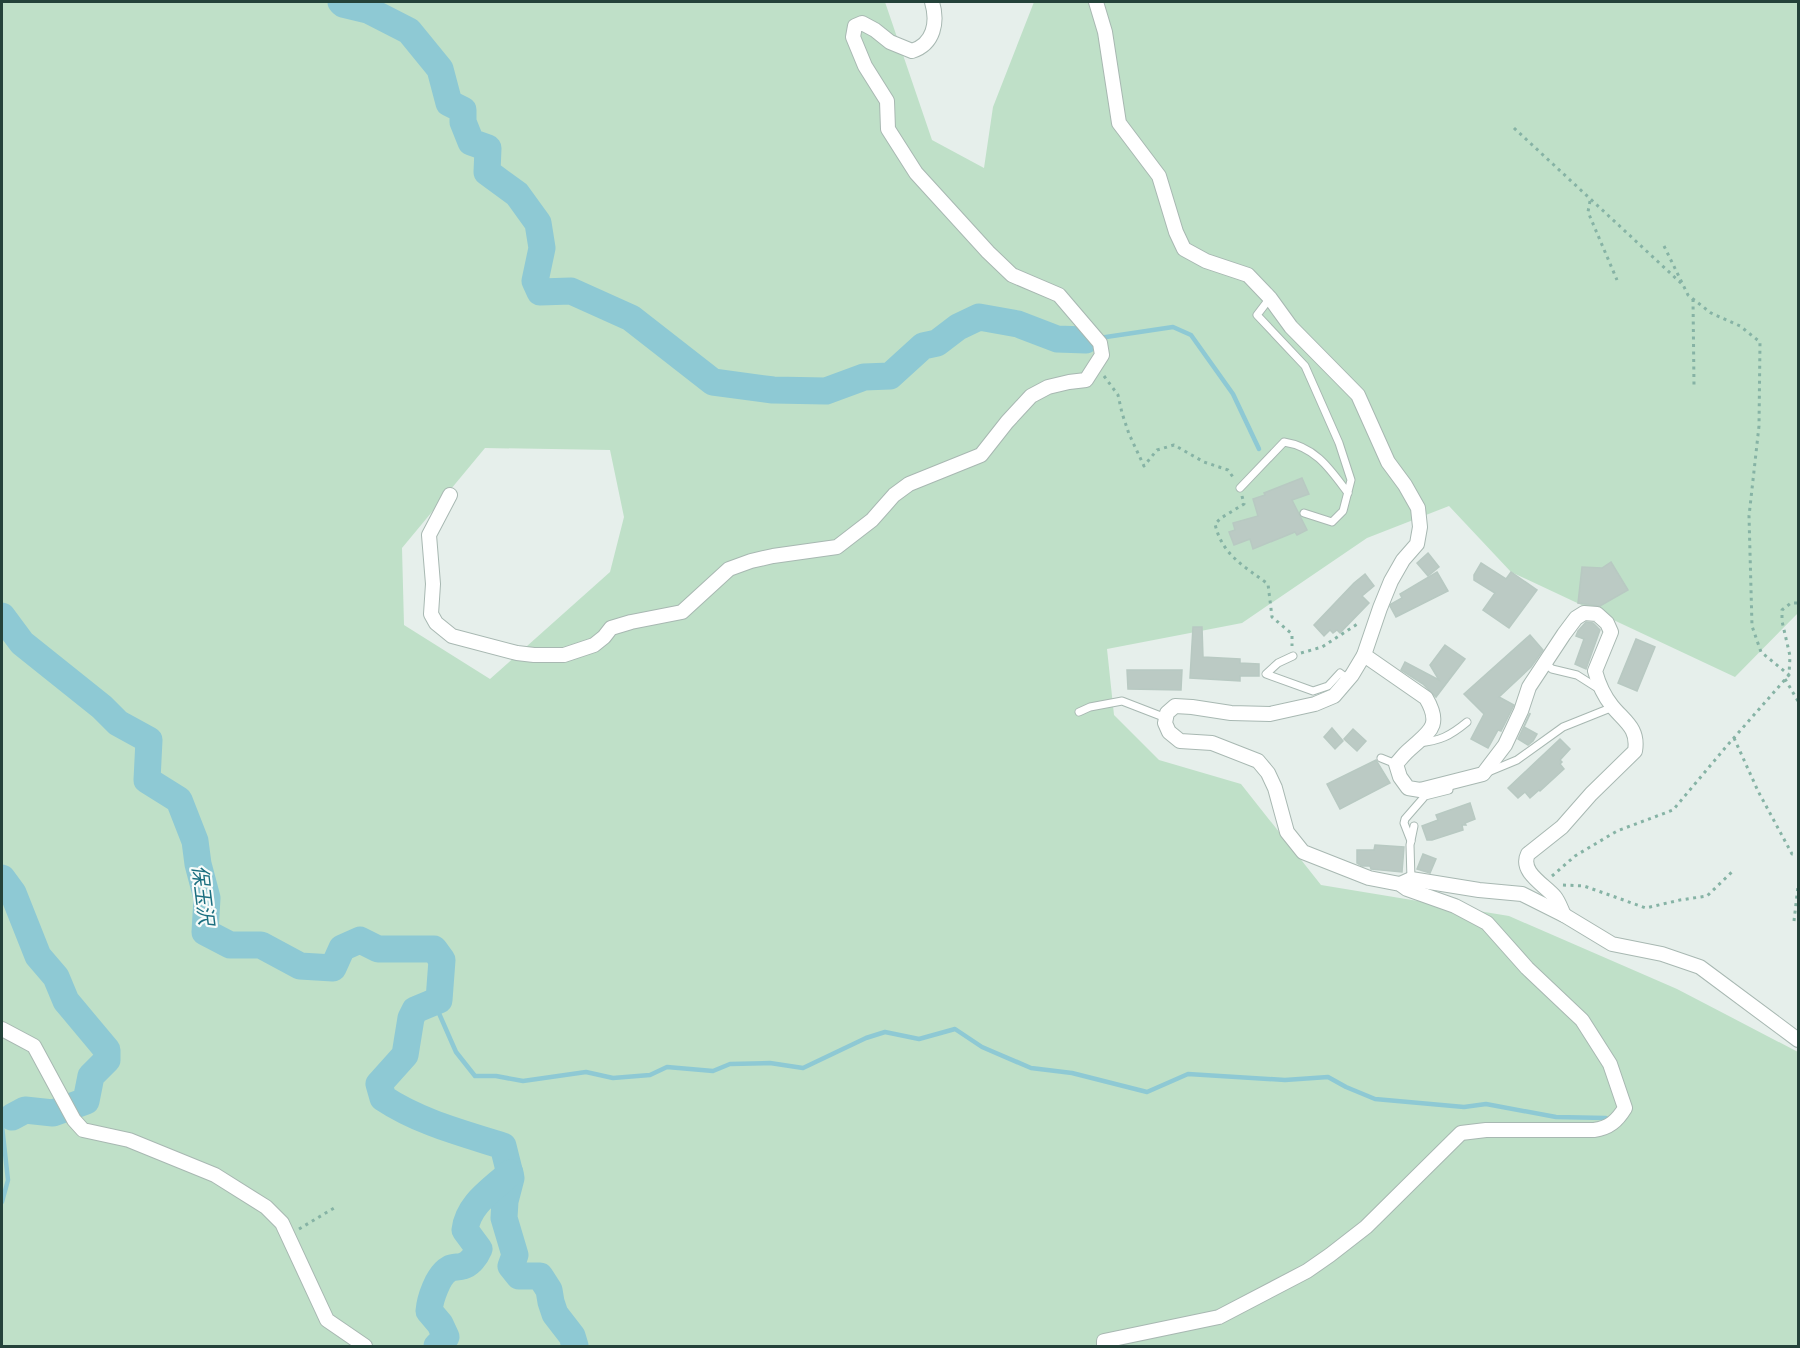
<svg xmlns="http://www.w3.org/2000/svg" width="1800" height="1348" font-family="'PT Sans','Noto Sans JP',sans-serif">
<style>
.green{fill:#bfe0c8;fill-rule:evenodd}
.lines{fill:none;stroke-linecap:round;stroke-linejoin:round}
.stream{stroke:#8ec9d4;stroke-width:4.5}
.river{stroke:#8ec9d4;stroke-width:27}
.building{fill:#bbcac4;stroke:#b8c9c2;stroke-width:1.5}
.lane-casing{stroke:#a8b8b2;stroke-width:9}
.street-casing{stroke:#a8b8b2;stroke-width:16}
.path{stroke:#86b3a5;stroke-width:3;stroke-dasharray:3 4.5;stroke-linecap:butt}
.lane{stroke:#fff;stroke-width:7}
.street{stroke:#fff;stroke-width:14}
.labels{text-anchor:middle;dominant-baseline:central;stroke-width:4.5;stroke-linejoin:round;paint-order:stroke}
.water-label{font-size:20px;font-style:italic;fill:#1c6f80;stroke:#f7fbf9}
</style>
<rect width="100%" height="100%" fill="#e6efeb"/>
<path class="green" d="M2,2H885L932,140L984,168L993,107L1034,2H1798V613L1735,677L1511,572L1449,506L1367,538L1242,623L1107,649L1114,715L1159,760L1241,784L1321,885L1509,916L1677,989L1798,1052V1346H2ZM485,448L610,450L624,517L610,572L490,679L404,625L402,548Z"/>
<g class="lines">
<g class="stream">
<path d="M1086,340L1173,327L1191,335L1233,394L1259,449"/>
<path d="M434,1002L456,1052L475,1076H496L523,1081L586,1072L613,1078L650,1075L667,1067L713,1071L730,1064L770,1063L803,1068L866,1038L885,1032L919,1039L955,1029L982,1047L1031,1068L1072,1073L1147,1092L1188,1074L1285,1080L1328,1077L1346,1087L1375,1099L1464,1107L1486,1104L1556,1117L1606,1118"/>
<path d="M2,1202L8,1180L2,1126L12,1117"/>
</g>
<g class="river">
<path d="M341,2L343,4L368,10L409,31L440,69L449,103L463,110V122L471,142L488,148L487,172L517,194L538,223L542,248L535,281L540,292L571,291L631,318L713,382L773,390L826,391L864,377L890,376L923,346L937,343L958,327L979,317L1018,324L1057,339L1086,340"/>
<path d="M2,616L22,643L102,707L118,723L149,740L147,780L179,800L195,841L198,864L207,898L205,932L230,945H261L300,966L333,968L342,948L360,940L378,949H434L442,960L439,1000L415,1010L411,1018L405,1055L379,1084L383,1098C419,1122 462,1133 503,1146L511,1178L505,1201L504,1218L515,1255L511,1266L519,1276H540L549,1290L551,1302L555,1314L572,1336L575,1346"/>
<path d="M2,878L13,893L38,956L56,977L66,1001L107,1050V1060L91,1076L86,1101L53,1113L25,1110L12,1117"/>
<path d="M437,1346L446,1337L440,1324L429,1311C430,1299 438,1275 449,1269C454,1266 458,1268 463,1266C470,1264 476,1256 479,1249L465,1230C468,1204 492,1190 510,1173"/>
</g>
</g>
<g class="building">
<path d="M1302,478L1309,494L1292,500L1307,530L1297,535L1295,532L1253,549L1250,539L1234,545L1229,532L1235,530L1233,523L1258,516L1253,499L1265,495L1264,493Z"/>
<path d="M1428,553L1439,567L1428,576L1417,563Z"/>
<path d="M1611,562L1628,590L1600,606L1578,603L1582,567L1602,568Z"/>
<path d="M1481,563L1506,579L1511,572L1537,590L1509,628L1483,610L1495,593L1474,580V575Z"/>
<path d="M1437,572L1448,591L1396,617L1390,606L1391,604L1402,598L1400,594Z"/>
<path d="M1365,574L1374,586L1362,596L1369,603L1340,633L1337,630L1333,633L1330,630L1324,636L1314,625L1354,583Z"/>
<path d="M1586,622L1593,623L1600,630L1586,669L1575,664L1584,639L1576,636L1578,631Z"/>
<path d="M1193,627H1202L1203,657L1240,659V663L1259,664V676H1240V681L1190,678Z"/>
<path d="M1530,635L1543,650L1531,667L1499,697L1514,705L1501,731L1498,730L1488,748L1471,739L1484,714L1464,694Z"/>
<path d="M1636,639L1655,647L1637,691L1618,683Z"/>
<path d="M1445,645L1465,659L1436,697L1423,684L1401,670L1405,662L1439,680L1430,665Z"/>
<path d="M1127,670H1182L1181,690L1128,689Z"/>
<path d="M1530,713V714L1524,727L1537,734L1533,741L1528,745L1518,739Z"/>
<path d="M1332,728L1343,741L1335,749L1324,737Z"/>
<path d="M1353,729L1366,741L1357,751L1344,739Z"/>
<path d="M1560,739L1570,749L1560,760L1562,762L1560,764L1564,769L1540,791L1539,790L1530,798L1525,792L1518,798L1508,788Z"/>
<path d="M1376,760L1390,783L1340,809L1327,784Z"/>
<path d="M1470,803L1475,819L1465,823L1466,825H1462L1463,830L1432,840H1427L1422,826L1438,820L1436,815Z"/>
<path d="M1375,845L1404,847L1402,872L1371,869L1370,866H1362L1357,863V850H1374Z"/>
<path d="M1423,854L1436,859L1430,873L1417,869Z"/>
</g>
<g class="lines">
<defs>
<g id="lane">
<path d="M1270,298L1257,315L1305,366L1339,443L1351,480L1343,511L1332,522L1304,513"/>
<path d="M1240,488L1284,442C1316,447 1330,469 1348,493"/>
<path d="M1293,656L1278,663L1266,674L1313,691L1328,686L1340,673L1348,679"/>
<path d="M1545,663L1552,669L1577,675L1599,689"/>
<path d="M1079,712L1090,707L1122,701L1166,718"/>
<path d="M1418,743C1440,741 1450,736 1467,722"/>
<path d="M1381,758L1396,764"/>
<path d="M1488,772L1517,760L1563,727L1613,707"/>
<path d="M1411,841L1404,823L1405,819L1425,796L1449,790V782"/>
<path d="M1411,879L1410,845L1414,826"/>
</g>
<g id="street">
<path d="M1096,2L1105,32L1119,123L1159,176L1176,232L1184,249L1206,261L1248,275L1270,298L1291,327L1358,395L1388,462L1405,485L1418,508L1420,527L1417,544L1403,560L1391,581L1380,608L1364,655L1352,675L1334,696L1315,704L1270,714L1231,713L1192,707L1175,706L1167,713L1165,723L1169,732L1180,741L1212,743L1258,761L1268,773L1275,788L1287,832L1303,852L1369,878L1400,884L1407,889L1455,906L1487,923L1527,968L1582,1020L1610,1064L1625,1108C1617,1121 1609,1128 1594,1130H1486L1461,1133L1366,1227L1330,1255L1307,1271L1219,1317L1104,1341V1346"/>
<path d="M450,495L429,535L433,584L431,614L436,623L452,636L517,653L534,655H564L594,645L604,637L611,628L631,622L682,612L729,569L751,561L773,556L837,547L872,520L894,495L909,484L981,455L1007,422L1031,396L1048,387L1069,382L1086,380L1102,355L1100,343L1059,295L1012,275L988,252L916,173L888,129L887,101L865,66L853,37L855,26L862,23L875,30L890,42L912,51C934,44 938,22 932,2"/>
<path d="M1364,655L1426,698C1443,727 1428,732 1409,750C1404,754 1400,760 1396,764L1400,777L1408,788L1420,790L1483,774L1505,745L1521,711L1529,687L1564,634L1576,618L1584,613L1597,614L1607,623L1611,632L1595,671C1598,682 1604,696 1612,706C1624,721 1639,728 1635,751L1591,794L1562,827L1528,854C1519,872 1545,885 1555,897C1559,902 1561,909 1564,915"/>
<path d="M1400,884L1411,879L1479,890L1522,894L1564,915L1612,944L1662,954L1700,967L1798,1040"/>
<path d="M2,1029L34,1046L74,1120L83,1130L129,1140L215,1175L266,1207L282,1223L327,1320L365,1346"/>
</g>
</defs>
<use href="#lane" class="lane-casing"/>
<use href="#street" class="street-casing"/>
<g class="path">
<path d="M1514,128L1682,284"/>
<path d="M1590,201L1588,212L1617,280"/>
<path d="M1664,246L1688,295L1711,313L1740,326L1760,342L1759,426L1749,516L1752,626L1761,652L1789,675"/>
<path d="M1693,299L1694,386"/>
<path d="M1104,376L1118,395L1122,413L1129,434L1144,466L1157,450L1174,445L1204,462L1228,470L1235,480"/>
<path d="M1242,496L1244,504L1221,518L1215,524C1222,555 1244,566 1268,584L1272,617L1292,634V646"/>
<path d="M1301,653L1322,647L1359,623"/>
<path d="M1785,679L1798,701"/>
<path d="M1734,738L1758,791L1792,854H1798"/>
<path d="M1552,876L1575,856L1617,831L1673,810L1725,748L1789,675L1790,656L1782,621V610L1791,603H1798"/>
<path d="M1563,885L1584,886L1646,908L1680,900L1707,896L1734,870"/>
<path d="M1794,921L1798,886"/>
<path d="M299,1229L334,1208"/>
</g>
<use href="#lane" class="lane"/>
<use href="#street" class="street"/>
</g>
<g class="labels">
<g class="water-label">
<text transform="translate(203 895) rotate(83)">保玉沢</text>
</g>
</g>
<rect width="1800" height="1348" fill="none" stroke="#24423a" stroke-width="6"/>
</svg>
